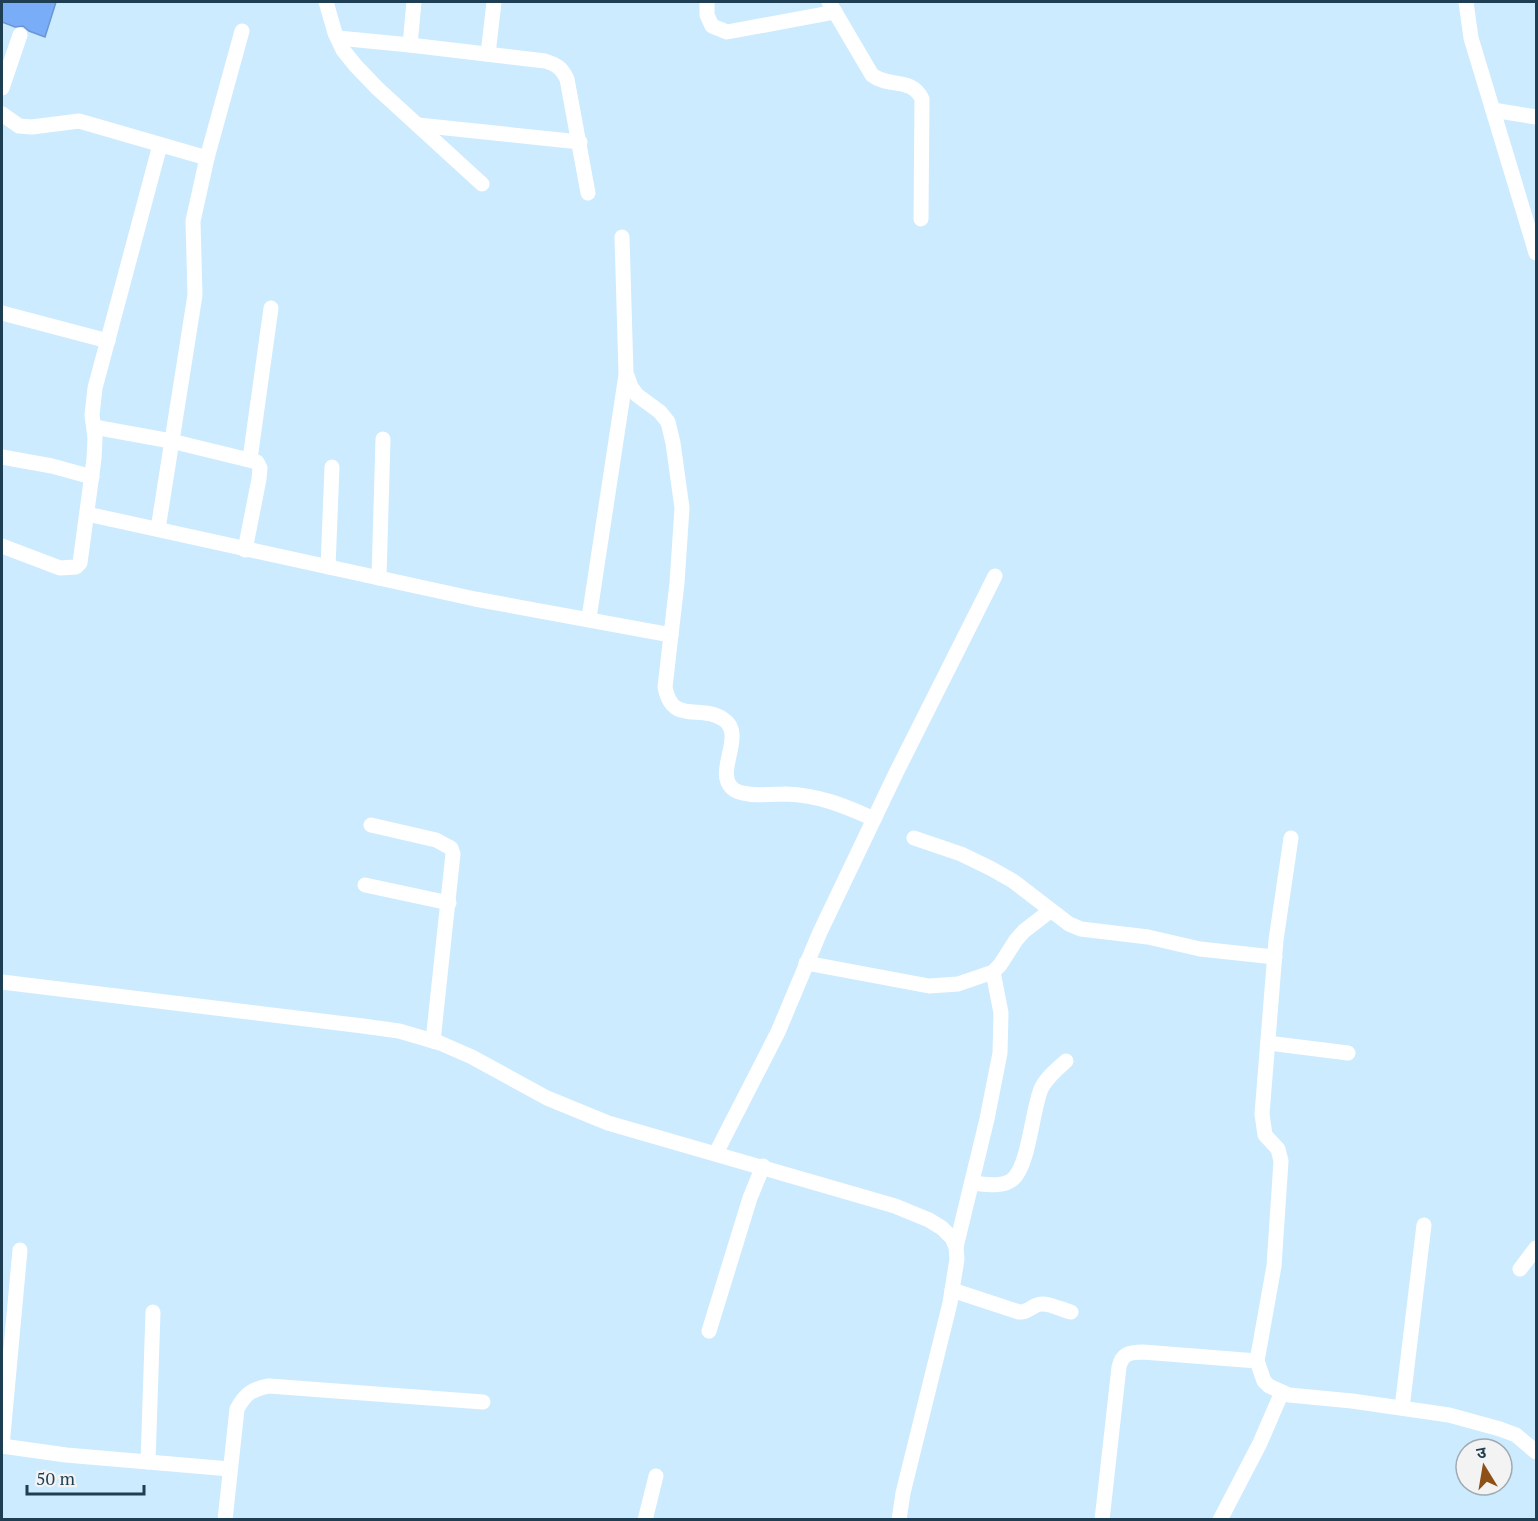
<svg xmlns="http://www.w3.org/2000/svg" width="1538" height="1521" font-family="'PT Serif','Noto Sans Devanagari',serif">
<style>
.building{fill:#79adf8;stroke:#6b96d3;stroke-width:1.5}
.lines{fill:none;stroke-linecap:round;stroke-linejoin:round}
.minor{stroke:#fff;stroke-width:15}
</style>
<rect width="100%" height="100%" fill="#cdebfe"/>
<path class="building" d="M2,2H56L45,37L29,31L23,26L15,27L2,22Z"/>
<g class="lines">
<g class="minor">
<path d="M326,2L335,33L343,50L355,65L377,88L482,184"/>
<path d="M707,2V15L712,26L727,32L835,12"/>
<path d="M829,2L872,75C889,88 912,77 922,99L921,219"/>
<path d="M1466,2L1471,38L1536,253"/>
<path d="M338,38L410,45L545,61C557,65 561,67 567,79L588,193"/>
<path d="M410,45L414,2"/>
<path d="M488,54L494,2"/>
<path d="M2,88L20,35"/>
<path d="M1493,110L1536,117"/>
<path d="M2,114L19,126L32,127L79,121L207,158"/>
<path d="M418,125L580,142"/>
<path d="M622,237L626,373L631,387L637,395L660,412L668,422L673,443L682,508L677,583L665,687C672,725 700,704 723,719C747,734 714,771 732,788C742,798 773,794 786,794C819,795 845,806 874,819"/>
<path d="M2,313L108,341"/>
<path d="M94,427L171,441L257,462L260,468L259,479L245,550"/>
<path d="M2,457L52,466L92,477"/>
<path d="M250,459L271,308"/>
<path d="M87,514L475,599L671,635"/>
<path d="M158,529L195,295L193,221L207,158L242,31"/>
<path d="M2,546L60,568L76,567L80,563L94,459L95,438L92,415L95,388L160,145"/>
<path d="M328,567L332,467"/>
<path d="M379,578L383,439"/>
<path d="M589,618L626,375"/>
<path d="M371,825L436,840L451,848L453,854L433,1041"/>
<path d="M914,838L961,854L990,868L1013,881L1069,924L1081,929L1148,937L1200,949L1275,957"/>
<path d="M1291,838L1276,940L1262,1114L1265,1135L1278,1149L1281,1161L1274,1266L1257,1361L1264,1381L1269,1386L1289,1395L1352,1401L1449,1415L1500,1429L1516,1435L1536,1452"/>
<path d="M365,885L449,903"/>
<path d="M806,963L929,986L958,984L993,972L1000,965L1016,940L1024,931L1050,911"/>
<path d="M2,982L363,1026L399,1031L440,1043L472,1057L547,1098L608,1123L895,1206L929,1220L942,1228L952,1238L956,1247L957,1259L950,1303L903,1493L899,1520"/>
<path d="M1268,1043L1348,1053"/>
<path d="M716,1153L778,1032L820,932L896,773L995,576"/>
<path d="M972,1183C985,1184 1003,1188 1013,1179C1029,1165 1032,1111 1041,1089C1046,1078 1057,1069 1066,1061"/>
<path d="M956,1247L987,1119L1000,1053L1001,1013L993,972"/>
<path d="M1520,1269L1536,1248"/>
<path d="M952,1290L1019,1312C1027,1313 1029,1308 1037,1305C1046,1301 1062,1310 1071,1312"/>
<path d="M709,1331L750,1198L763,1166"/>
<path d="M1402,1408L1424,1225"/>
<path d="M2,1446L66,1455L230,1469"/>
<path d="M2,1446L20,1250"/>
<path d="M148,1462L153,1312"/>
<path d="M225,1520L237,1409C245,1394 252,1389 269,1386L483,1402"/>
<path d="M645,1520L656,1476"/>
<path d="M1102,1520L1119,1367C1122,1354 1129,1352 1143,1352L1257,1361"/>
<path d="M1220,1520L1260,1443L1282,1392"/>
</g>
</g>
<rect width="1538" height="1521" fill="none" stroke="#1e3f53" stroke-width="6"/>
<g transform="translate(1484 1467) rotate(349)"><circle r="28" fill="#f3f3f3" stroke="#9eabb3" stroke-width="1.5"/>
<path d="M0-4.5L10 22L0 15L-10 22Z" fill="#8f5017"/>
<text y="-9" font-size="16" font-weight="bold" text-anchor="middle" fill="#1e3f53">उ</text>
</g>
<path d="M27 1485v9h117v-9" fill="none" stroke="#1e3f53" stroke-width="3"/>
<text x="36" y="1485" font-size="18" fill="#1e3f53" stroke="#f3f3f3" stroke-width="4.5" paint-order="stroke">50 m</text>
</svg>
